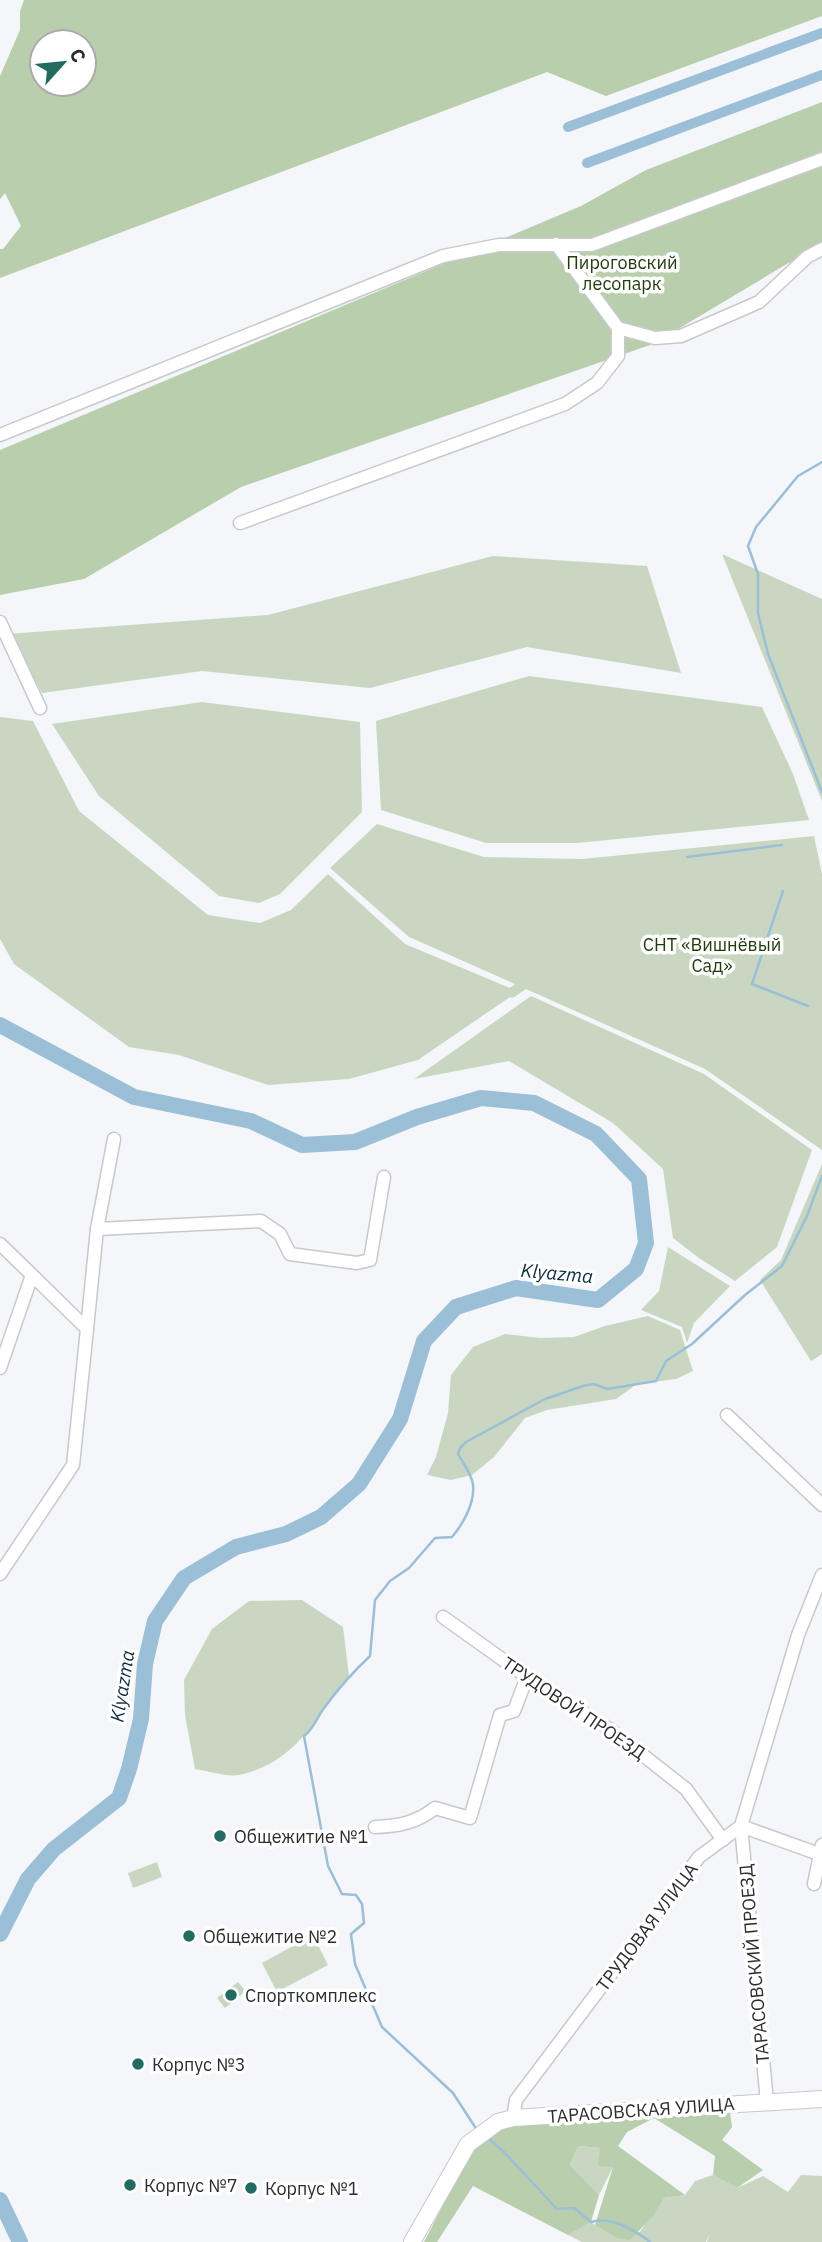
<svg xmlns="http://www.w3.org/2000/svg" width="822" height="2242" font-family="'IBM Plex Sans',sans-serif">
<style>
.green{fill:#c9d7c2}
.forest{fill:#b8cead;fill-rule:evenodd}
.lines{fill:none;stroke-linecap:round;stroke-linejoin:round}
.stream{stroke:#9abfd6;stroke-width:2.5}
.canal{stroke:#9abfd6;stroke-width:10}
.river{stroke:#9abfd6;stroke-width:16}
.minor-casing{stroke:#c8c9cd;stroke-width:15}
.major-casing{stroke:#c8c9cd;stroke-width:18}
.minor{stroke:#fff;stroke-width:12}
.major{stroke:#fff;stroke-width:16}
.poi-dot{fill:#236b61;stroke:#fff;stroke-width:2.5}
.labels{text-anchor:middle;dominant-baseline:central;stroke-width:7;stroke-linejoin:round;paint-order:stroke}
.park-label{font-size:18px;fill:#1f3b0a;stroke:#fff}
.street-label{font-size:18px;fill:#2c2d2e;stroke:#fff}
.poi-label{font-size:18px;fill:#2c2d2e;stroke:#fff;text-anchor:start}
.water-label{font-size:19px;font-style:italic;fill:#0c2d3e;stroke:#fff}
</style>
<rect width="100%" height="100%" fill="#f5f6fa"/>
<g class="green">
<path d="M722,554L822,599V801Z"/>
<path d="M493,556L647,566L681,673L527,647L370,688L202,671L42,693L7,634L268,615Z"/>
<path d="M529,676L762,707L793,774L809,820L577,843H486L381,810L376,721Z"/>
<path d="M202,702L360,722L362,812L280,894L259,903L219,896L99,796L52,724Z"/>
<path d="M0,717L33,721L79,811L208,915L260,923L291,910L328,874L405,944L510,988L515,984L409,937L330,868L377,824L484,857L582,859L814,836L822,874V1150L705,1069L526,989L513,998L510,997L418,1060L349,1079L268,1085L179,1055L129,1047L14,964L0,939Z"/>
<path d="M531,996L704,1074L812,1150L777,1247L735,1281L699,1258L673,1238L663,1169L613,1123L509,1061L414,1079Z"/>
<path d="M822,1164V1354L811,1361L760,1280L781,1260Z"/>
<path d="M668,1247L730,1286L694,1323L687,1343L682,1327L641,1310L659,1291Z"/>
<path d="M648,1316L680,1330L693,1371L676,1379L637,1384L616,1399L547,1410L525,1418L494,1457L472,1475L451,1480L427,1475L436,1457L448,1413L451,1375L473,1347L505,1334L540,1338L574,1337L605,1326Z"/>
<path d="M302,1600L343,1627L349,1676C316,1718 296,1763 239,1775C226,1777 208,1771 195,1769L185,1715L184,1680L212,1629L249,1601Z"/>
<path d="M157,1862L162,1877L133,1888L128,1873Z"/>
<path d="M313,1935L328,1965L277,1992L262,1963Z"/>
<path d="M238,1982L246,1991L225,2008L217,1998Z"/>
<path d="M578,2146L600,2148L613,2167L599,2195L570,2165Z"/>
<path d="M713,2175L737,2188L763,2176L788,2192L801,2175L822,2176V2242H707L710,2234L706,2242H582L568,2235L591,2222L595,2225L639,2233L664,2198L685,2195L695,2181Z"/>
</g>
<g class="forest">
<path d="M24,0H822V16L606,96L547,72L0,278V249H3L21,226L5,193L0,199V76L20,30V11ZM84,42V84H42V42Z"/>
<path d="M822,102V243L653,344L241,487L84,579L0,595V450L581,206L646,170Z"/>
<path d="M729,2105L732,2127L722,2140L763,2170L737,2188L713,2175L715,2156L654,2118L627,2132L618,2146L685,2195L664,2198L653,2216L630,2240L617,2238L595,2225L613,2167L598,2166L600,2148L578,2146L570,2165L599,2195L591,2222L568,2235L473,2186L437,2242H424L441,2209L468,2144L498,2122Z"/>
</g>
<g class="lines">
<g class="stream">
<path d="M822,462L798,476L756,527L748,546L758,574V613L768,654L822,792"/>
<path d="M687,857L782,845"/>
<path d="M783,891L752,984L808,1006"/>
<path d="M477,2130L453,2093L382,2027L355,1964L351,1934L364,1923L362,1904L356,1895L342,1894L328,1866L304,1736C314,1729 317,1717 324,1708C338,1689 353,1672 370,1656L375,1600L390,1581L409,1568L435,1538L452,1537C463,1524 475,1503 473,1485C472,1474 463,1463 458,1454L460,1448L466,1442L545,1399L583,1386L594,1384L607,1389L656,1381L666,1361L692,1344L745,1295L782,1266L807,1216L822,1176"/>
<path d="M488,2138L503,2151L557,2209L574,2208L591,2222C611,2216 635,2230 650,2242"/>
</g>
<g class="canal">
<path d="M568,127L822,33"/>
<path d="M587,163L822,75"/>
</g>
<g class="river">
<path d="M0,1025L134,1097L251,1121L302,1145L355,1142L417,1117L481,1098L534,1103L596,1134L639,1179L646,1243L636,1269L598,1300L516,1288L456,1307L424,1341L400,1419L359,1484L321,1517L286,1534L236,1547L184,1578L155,1621L145,1664L141,1719L129,1769L119,1798L54,1849L28,1879L0,1934"/>
<path d="M0,2200L20,2242"/>
</g>
<defs>
<g id="minor">
<path d="M618,328L655,338L681,336L759,302L807,257L822,249"/>
<path d="M0,435L443,256L499,245H592L822,159"/>
<path d="M240,523L565,404L597,383L618,356V328L556,244"/>
<path d="M0,622L40,708"/>
<path d="M97,1229L114,1139"/>
<path d="M0,1244L32,1275"/>
<path d="M87,1329L97,1229L261,1221L280,1234L290,1254L357,1263L370,1260L384,1177"/>
<path d="M0,1368L32,1275L87,1329L73,1465L0,1574"/>
<path d="M727,1415L822,1505"/>
<path d="M443,1617L527,1677L611,1730L686,1789L723,1840"/>
<path d="M741,1826L767,2102"/>
<path d="M741,1826L819,1854"/>
<path d="M375,1827C399,1826 416,1823 435,1808L470,1818L500,1715L514,1711L527,1677"/>
<path d="M814,1884L822,1845"/>
<path d="M513,2118L516,2100L699,1857L741,1826L798,1635L822,1575"/>
</g>
<path id="major" d="M412,2242L468,2144L498,2122L513,2118L561,2115L822,2099"/>
</defs>
<use href="#minor" class="minor-casing"/>
<use href="#major" class="major-casing"/>
<use href="#minor" class="minor"/>
<use href="#major" class="major"/>
</g>
<g class="poi-dot">
<circle cx="220" cy="1836" r="7"/>
<circle cx="189" cy="1936" r="7"/>
<circle cx="231" cy="1995" r="7"/>
<circle cx="138" cy="2064" r="7"/>
<circle cx="130" cy="2185" r="7"/>
<circle cx="251" cy="2188" r="7"/>
</g>
<g class="labels">
<g class="park-label">
<text x="622" y="262">Пироговский<tspan x="622" dy="21">лесопарк</tspan></text>
<text x="712" y="944">СНТ «Вишнёвый<tspan x="712" dy="21">Сад»</tspan></text>
</g>
<g class="street-label">
<text transform="translate(574 1708) rotate(34)">ТРУДОВОЙ ПРОЕЗД</text>
<text transform="translate(647 1927) rotate(-53)">ТРУДОВАЯ УЛИЦА</text>
<text transform="translate(754 1964) rotate(-95)">ТАРАСОВСКИЙ ПРОЕЗД</text>
<text transform="translate(641 2110) rotate(-4)">ТАРАСОВСКАЯ УЛИЦА</text>
</g>
<g class="poi-label">
<text x="234" y="1836">Общежитие №1</text>
<text x="203" y="1936">Общежитие №2</text>
<text x="245" y="1995">Спорткомплекс</text>
<text x="152" y="2064">Корпус №3</text>
<text x="144" y="2185">Корпус №7</text>
<text x="265" y="2188">Корпус №1</text>
</g>
<g class="water-label">
<text transform="translate(557 1273) rotate(5)">Klyazma</text>
<text transform="translate(122 1686) rotate(-81)">Klyazma</text>
</g>
</g>
<g transform="translate(63 63) rotate(63)"><circle r="33" fill="#ffffff" stroke="#ababab" stroke-width="2"/>
<path d="M0-5L12 26L0 18L-12 26Z" fill="#236b61"/>
<text y="-10" font-size="19" font-weight="bold" text-anchor="middle" fill="#2c2d2e">С</text>
</g>
</svg>
